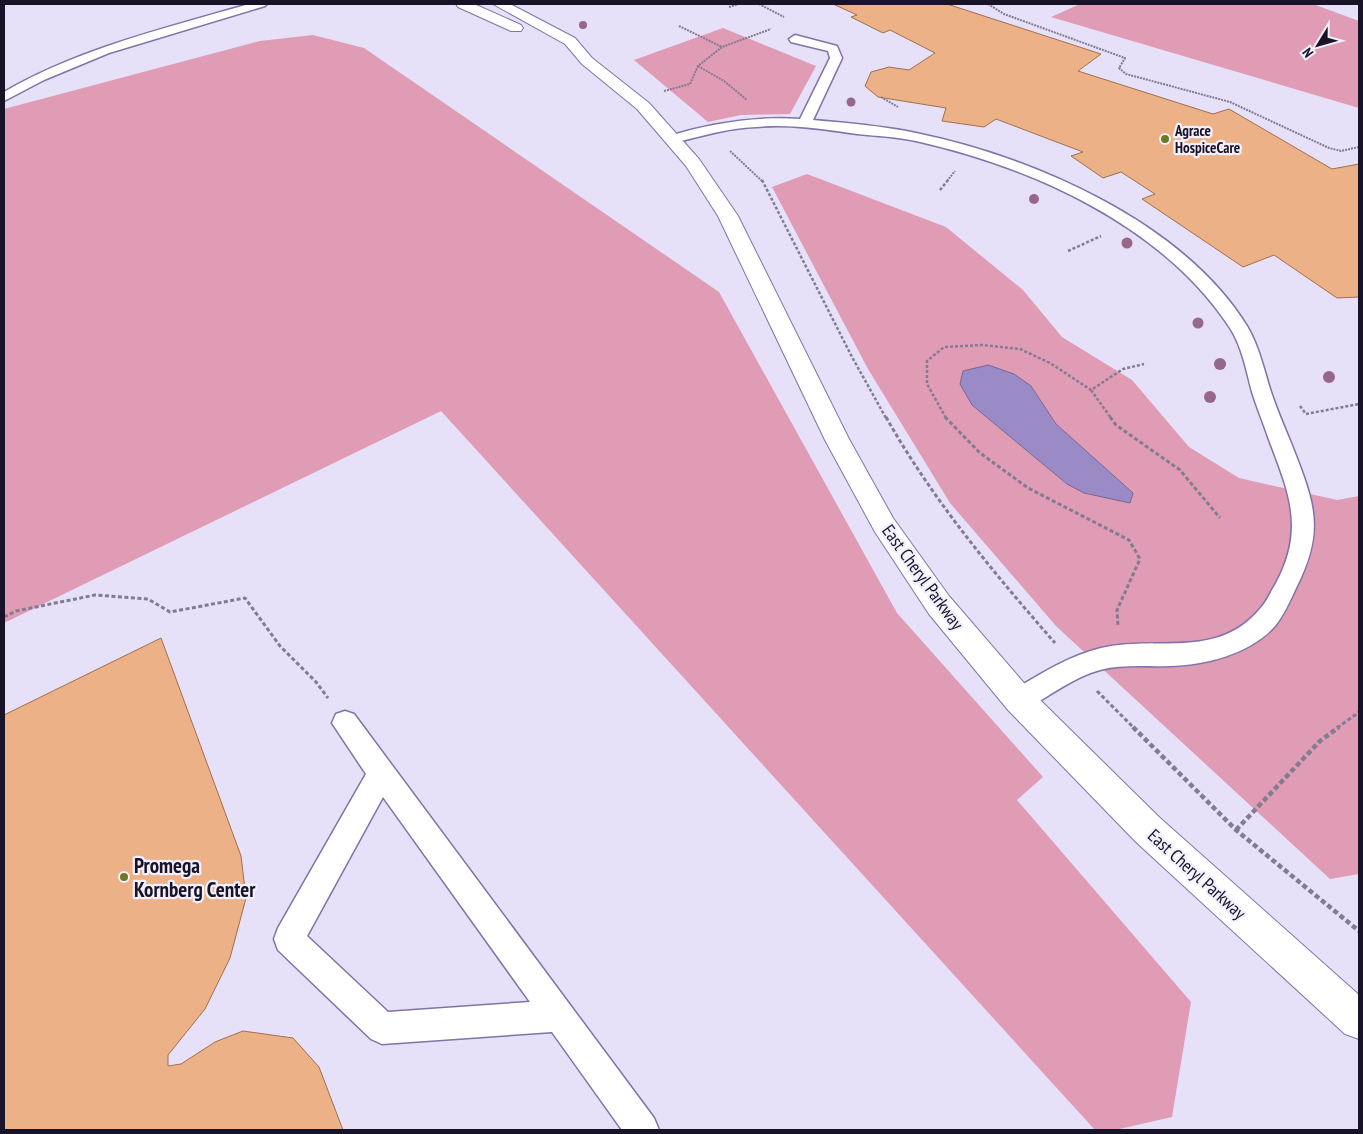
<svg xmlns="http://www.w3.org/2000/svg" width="1363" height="1134" font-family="'PT Sans Narrow',sans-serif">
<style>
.forest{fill:#e09bb5;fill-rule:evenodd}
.water{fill:#9a8bc7;stroke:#736797}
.building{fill:#edb188;stroke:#a16f4d}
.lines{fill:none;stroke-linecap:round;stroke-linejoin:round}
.service-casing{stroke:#8173a7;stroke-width:3}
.tertiary-casing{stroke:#8173a7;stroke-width:2}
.path-far3{stroke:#827c92;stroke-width:2;stroke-dasharray:2 1;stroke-linecap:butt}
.path-far2{stroke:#827c92;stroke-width:2.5;stroke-dasharray:3 2;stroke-linecap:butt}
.path-far1{stroke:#827c92;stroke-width:3;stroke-dasharray:4 2.5;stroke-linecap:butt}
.path{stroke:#827c92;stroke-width:4.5;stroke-dasharray:5 3;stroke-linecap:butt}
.service{fill:#fff;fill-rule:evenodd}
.tertiary{fill:#fff;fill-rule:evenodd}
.tree{fill:#97678a}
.poi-dot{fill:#6e7722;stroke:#f2f0fc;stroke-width:2}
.labels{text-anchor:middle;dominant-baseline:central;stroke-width:4.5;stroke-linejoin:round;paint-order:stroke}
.far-poi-label{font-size:15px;font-weight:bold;fill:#191327;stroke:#f2f0fc;text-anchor:start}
.street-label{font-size:18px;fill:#191327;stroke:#f2f0fc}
.near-poi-label{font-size:21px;font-weight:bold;fill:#191327;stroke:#f2f0fc;text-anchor:start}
</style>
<rect width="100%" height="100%" fill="#e6e1f8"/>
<g class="forest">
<path d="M1080,4H1313L1359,21V108L1051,17Z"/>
<path d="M723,28L816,66L790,114L741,115L708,122L634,60Z"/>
<path d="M313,35L364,48L719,292L897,613L1043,777L1017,800L1191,1002L1172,1117L1115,1130H1095L441,411L4,623V109L260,41Z"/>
<path d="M807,174L946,227L1023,290L1062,337L1132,380L1189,447L1239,478L1337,500L1359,496V874L1330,879L1056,626L950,503L868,369L772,187ZM1031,386L1056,424L1133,493L1067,484L972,405Z"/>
</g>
<path class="water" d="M988,365L1014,374L1031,386L1056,424L1133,493L1130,503L1084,493L1067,484L972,405L960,384L963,371Z"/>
<g class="building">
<path d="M833,4H947L1101,54L1078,71L1213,114L1229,109L1332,169L1359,164V297L1337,298L1274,255L1243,267L1142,199L1155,194L1121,172L1103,178L1071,156L1083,152L996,119L984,127L942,121L946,108L878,97L865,86L871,72L889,67L909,70L935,53L890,30L883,33L851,17L857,15Z"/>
<path d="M161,638L241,856L246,898L230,958L205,1009L168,1055V1066L181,1064L215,1042L243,1031L293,1038L319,1067L343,1130H4V715Z"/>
</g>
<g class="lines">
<defs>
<g id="service">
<path d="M249,4H267L265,6L109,53L44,80L4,101V92C80,48 166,28 249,4Z"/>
<path d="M795,35L837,46L842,58L813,120C847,123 883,126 916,133C1032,157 1182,221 1247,326C1259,346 1264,370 1271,392C1277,410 1284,426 1291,443C1314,502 1326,529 1296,588C1290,601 1284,615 1275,626C1250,654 1206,665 1170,666C1147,667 1123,664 1100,670C1074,677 1051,695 1028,708L1019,712L1010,708L1006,700L1010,692C1039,675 1068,656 1101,648C1155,635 1216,660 1259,610C1266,603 1270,593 1275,585C1306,529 1289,493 1268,437C1263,422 1257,408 1252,392C1246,370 1242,345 1228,325C1160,224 1031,167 916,141C897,137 877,136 857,134C823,129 790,124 756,127C728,128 701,136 674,143L669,142L667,139L669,136C712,123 755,116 800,119L830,58L828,51L791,42L789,39Z"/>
<path d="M345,711L354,714L654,1118L659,1130H622L552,1032L382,1044L371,1039L278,950L274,939L278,928L366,774L332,723L336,714ZM383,797L530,1002L388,1012L307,936Z"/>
</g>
<g id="tertiary">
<path d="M456,4H474L521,25L523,28L521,31H511L458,7Z"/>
<path d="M493,4H510L575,38L592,58L649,103L699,159L738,216L849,439L893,518L949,596L1030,690L1160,818L1359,995V1039L1345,1034L1136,842L1008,710L929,614L875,532L825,440L718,216L686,166L637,109L582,64L565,44Z"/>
</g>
</defs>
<use href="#service" class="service-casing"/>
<use href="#tertiary" class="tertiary-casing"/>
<g class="path-far3">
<path d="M759,4L784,17"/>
<path d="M988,4L1004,14L1125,58L1119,68L1126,74L1230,102L1329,148L1341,151L1359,147"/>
<path d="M729,7L739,4"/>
<path d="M679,26L722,47"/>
<path d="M698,66L724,81L747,100"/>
<path d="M664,91L690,84L698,66L722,47L771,29"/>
<path d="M881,97L898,107"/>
<path d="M730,151L762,181"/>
<path d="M947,181L955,171"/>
</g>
<g class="path-far2">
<path d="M762,180L852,357L886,418"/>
<path d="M940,190L948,180"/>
<path d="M1068,251L1101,236"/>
<path d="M1091,390L1111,418"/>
<path d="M1300,406L1306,414L1359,404"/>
<path d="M946,418L927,384V361L944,347L982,345L1020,349L1050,363L1091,390L1123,369L1144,364"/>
</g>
<g class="path-far1">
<path d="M886,417C932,499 993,572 1055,643"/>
<path d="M945,417L980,453L1028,488L1129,540L1140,559L1117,610L1118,626"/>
<path d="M1110,417L1116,425L1180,470L1220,518"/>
<path d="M4,617L16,611L95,595L148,599L170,612L245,598L280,646L316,682L328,698"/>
<path d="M1097,691L1134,728"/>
<path d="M1337,728L1359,712"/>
</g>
<g class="path">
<path d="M1133,727L1236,830L1359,931"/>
<path d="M1236,830L1320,741L1339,727"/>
</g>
<use href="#service" class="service"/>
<use href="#tertiary" class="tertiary"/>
</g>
<g class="tree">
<circle cx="583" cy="25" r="4"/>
<circle cx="851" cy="102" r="4.5"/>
<circle cx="1034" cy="199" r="5"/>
<circle cx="1127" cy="243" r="5.5"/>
<circle cx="1198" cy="323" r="5.5"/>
<circle cx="1220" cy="364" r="6"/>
<circle cx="1329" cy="377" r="6"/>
<circle cx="1210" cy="397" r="6"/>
</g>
<g class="poi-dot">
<circle cx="1165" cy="139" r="5"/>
<circle cx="124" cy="877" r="5"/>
</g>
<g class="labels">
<g class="far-poi-label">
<text x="1175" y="130">Agrace<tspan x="1175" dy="17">HospiceCare</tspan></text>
</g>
<g class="street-label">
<text transform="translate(923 577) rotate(54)">East Cheryl Parkway</text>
<text transform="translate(1197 874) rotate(42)">East Cheryl Parkway</text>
</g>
<g class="near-poi-label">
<text x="134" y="865">Promega<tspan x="134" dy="24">Kornberg Center</tspan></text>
</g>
</g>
<rect width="1363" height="1134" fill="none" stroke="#191327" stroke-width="10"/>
<g transform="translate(1318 45) rotate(233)" stroke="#f2f0fc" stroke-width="4" paint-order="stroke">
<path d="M0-4L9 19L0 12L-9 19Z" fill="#191327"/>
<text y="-8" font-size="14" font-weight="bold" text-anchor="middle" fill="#191327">N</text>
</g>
</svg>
